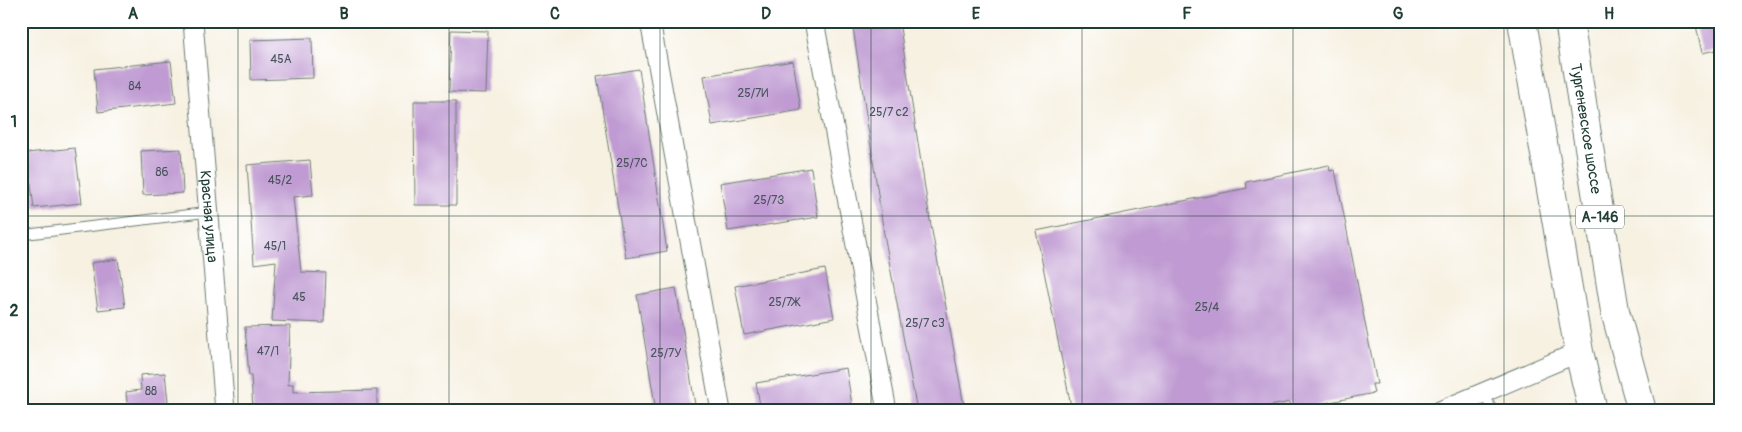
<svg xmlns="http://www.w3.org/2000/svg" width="1742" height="432" font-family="Pangolin,sans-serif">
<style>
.building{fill:#c09bd3}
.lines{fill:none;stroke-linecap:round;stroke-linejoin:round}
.lane-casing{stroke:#6b7c71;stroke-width:11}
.street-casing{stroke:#6b7c71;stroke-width:21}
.highway-casing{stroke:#6b7c71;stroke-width:30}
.lane{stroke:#fff;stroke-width:9}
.street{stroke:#fff;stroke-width:19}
.highway{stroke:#fff;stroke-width:28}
.grid{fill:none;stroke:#1f3d34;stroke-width:1;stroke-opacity:0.55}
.labels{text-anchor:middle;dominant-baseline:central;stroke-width:4.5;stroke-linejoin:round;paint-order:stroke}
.number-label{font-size:12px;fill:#47545c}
.shield{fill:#fff;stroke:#627771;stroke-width:1}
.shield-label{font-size:14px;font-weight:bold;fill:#1f3d34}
.street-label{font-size:15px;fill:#1f3d34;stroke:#fff}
.neatline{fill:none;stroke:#1f3d34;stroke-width:2}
.grid-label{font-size:16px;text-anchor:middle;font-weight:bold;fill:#1f3d34}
</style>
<rect width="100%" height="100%" fill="#fff"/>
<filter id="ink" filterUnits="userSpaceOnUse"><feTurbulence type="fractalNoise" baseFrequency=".02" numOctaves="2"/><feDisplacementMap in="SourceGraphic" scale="10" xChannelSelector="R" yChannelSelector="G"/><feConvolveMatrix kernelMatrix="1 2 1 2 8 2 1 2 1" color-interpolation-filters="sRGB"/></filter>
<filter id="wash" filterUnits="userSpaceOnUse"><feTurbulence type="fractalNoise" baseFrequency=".0096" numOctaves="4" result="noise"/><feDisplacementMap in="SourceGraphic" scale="20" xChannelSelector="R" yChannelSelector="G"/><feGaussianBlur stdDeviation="1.12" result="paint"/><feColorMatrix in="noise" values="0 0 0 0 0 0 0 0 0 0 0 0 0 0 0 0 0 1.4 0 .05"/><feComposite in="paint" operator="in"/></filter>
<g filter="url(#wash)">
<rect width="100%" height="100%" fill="#f7f1e2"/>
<g id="blocks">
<g class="building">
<path d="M852,21H899L930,220L965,411H917L884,234Z"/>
<path d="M1695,21H1717L1721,49L1702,53Z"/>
<path d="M451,30L488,31L486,93L449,92Z"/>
<path d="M312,38L313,78L251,80L250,40Z"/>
<path d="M171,61L176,103L98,112L94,69Z"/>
<path d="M793,61L801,110L712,125L704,76Z"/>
<path d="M639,69L667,251L626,258L597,76Z"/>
<path d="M414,101H456V205H415Z"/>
<path d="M75,148L82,203L34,208L27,153Z"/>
<path d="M181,149L183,193L143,195L141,151Z"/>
<path d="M310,160L313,195L293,197L301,272L326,273L324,323L272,321L276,261L254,264L247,165Z"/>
<path d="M1329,165L1330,171L1335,170L1377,384H1372L1374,393L1291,410L1290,402L1246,411H1072L1036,231L1247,188L1246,182Z"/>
<path d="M811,168L818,217L728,231L720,183Z"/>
<path d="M118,259L125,307L98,310L91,263Z"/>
<path d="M825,269L834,318L744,335L735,286Z"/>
<path d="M676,288L696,411H656L637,295Z"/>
<path d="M290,326L288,385L293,384V392L377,390V411H253L251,376H249L245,327Z"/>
<path d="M846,368L853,411H761L756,383Z"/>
<path d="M165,373L169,411H128L126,392L141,390L140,375Z"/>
</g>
</g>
</g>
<g filter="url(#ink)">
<use href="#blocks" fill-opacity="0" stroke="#6b7c71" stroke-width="1"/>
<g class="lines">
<defs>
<g id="lane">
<path d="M21,235L209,212"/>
<path d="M1484,392L1492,411"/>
</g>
<g id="street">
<path id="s1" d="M193,21L225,411"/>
<path d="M650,21L721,411"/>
<path d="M814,21L887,411"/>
<path d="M1440,411L1579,352"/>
</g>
<g id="highway">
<path d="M1522,21L1579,352L1593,411"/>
<path id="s2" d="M1569,21L1615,311L1642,411"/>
</g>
</defs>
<use href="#lane" class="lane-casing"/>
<use href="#street" class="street-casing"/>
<use href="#highway" class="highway-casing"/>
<use href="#lane" class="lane"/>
<use href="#street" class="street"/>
<use href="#highway" class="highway"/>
</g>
</g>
<path class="grid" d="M238,21V411M449,21V411M660,21V411M871,21V411M1082,21V411M1293,21V411M1504,21V411M21,216H1721"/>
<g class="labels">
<g class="number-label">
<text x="281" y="59">45А</text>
<text x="135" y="86">84</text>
<text x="753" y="93">25/7И</text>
<text x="889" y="112">25/7 с2</text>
<text x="632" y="163">25/7С</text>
<text x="162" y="172">86</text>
<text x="280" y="180">45/2</text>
<text x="769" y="200">25/7З</text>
<text x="275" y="246">45/1</text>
<text x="299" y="297">45</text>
<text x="784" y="302">25/7Ж</text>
<text x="1207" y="307">25/4</text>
<text x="925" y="323">25/7 с3</text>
<text x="268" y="351">47/1</text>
<text x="666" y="353">25/7У</text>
<text x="151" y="391">88</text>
</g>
<rect class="shield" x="1576" y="205.5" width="48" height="23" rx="4"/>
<g class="shield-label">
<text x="1600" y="217">А-146</text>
</g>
<g class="street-label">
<text stroke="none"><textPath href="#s2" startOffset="109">Тургеневское шоссе</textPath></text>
<text stroke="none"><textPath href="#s1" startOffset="196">Красная улица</textPath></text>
</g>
</g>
<rect width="1742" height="432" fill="none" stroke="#fff" stroke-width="55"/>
<rect x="28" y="28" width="1686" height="376" class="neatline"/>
<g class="grid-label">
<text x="133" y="19">A</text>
<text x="344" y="19">B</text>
<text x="555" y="19">C</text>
<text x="766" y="19">D</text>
<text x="976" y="19">E</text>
<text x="1187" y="19">F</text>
<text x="1398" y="19">G</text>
<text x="1609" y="19">H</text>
<text x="14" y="127">1</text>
<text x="14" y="316">2</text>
</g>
</svg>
